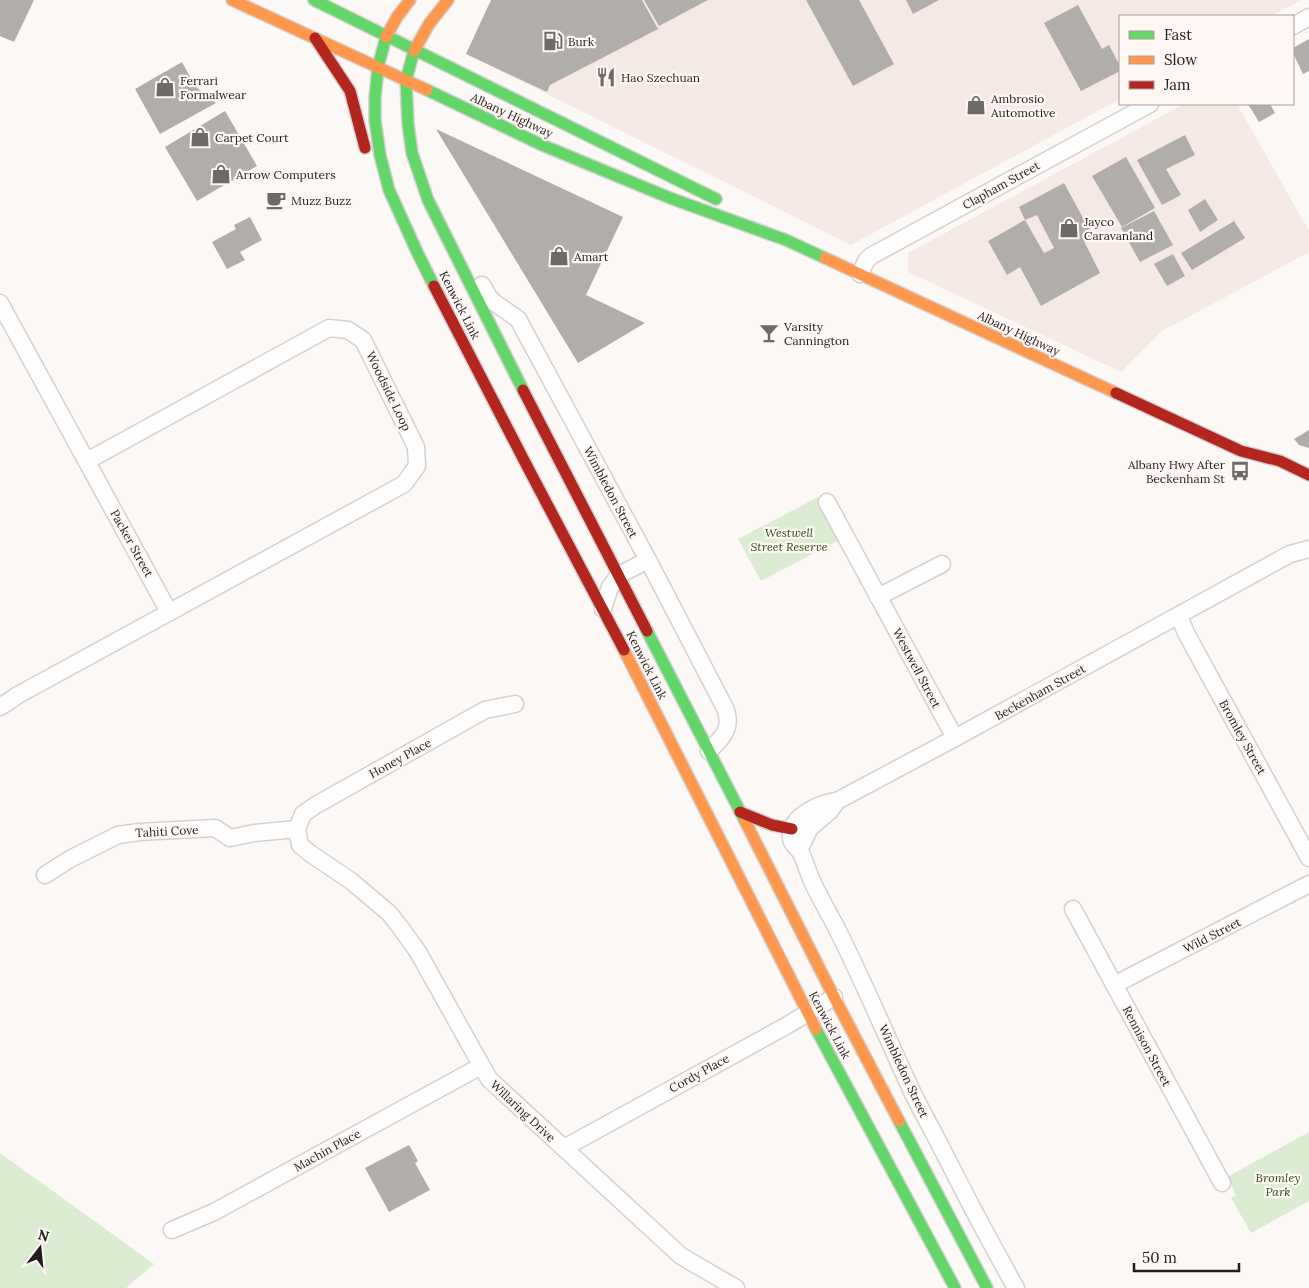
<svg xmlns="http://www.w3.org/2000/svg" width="1309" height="1288" font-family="Lora,serif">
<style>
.built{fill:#f5e9e6}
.green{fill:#dcecd2}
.building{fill:#b0adab}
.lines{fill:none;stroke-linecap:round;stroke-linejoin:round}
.street-casing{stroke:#d4d1d0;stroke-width:19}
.fast-casing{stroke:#d4d1d0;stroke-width:14}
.slow-casing{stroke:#d4d1d0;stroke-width:14}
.jam-casing{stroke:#d4d1d0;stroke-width:14}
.street{stroke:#fffefe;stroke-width:16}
.fast{stroke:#63d668;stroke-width:11}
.slow{stroke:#ff974d;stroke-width:11}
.jam{stroke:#b3261e;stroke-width:11}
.labels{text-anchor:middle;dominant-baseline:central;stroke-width:4.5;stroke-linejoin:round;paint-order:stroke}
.poi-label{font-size:12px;fill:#201d1c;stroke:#fef7f4;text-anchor:start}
.street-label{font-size:12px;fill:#201d1c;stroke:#fef7f4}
.park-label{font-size:12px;font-style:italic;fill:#264f0e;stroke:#fef7f4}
</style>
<rect width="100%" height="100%" fill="#fcf8f6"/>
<g class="built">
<path d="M491,0H1301L1272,16H1120V99L851,245L466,54Z"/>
<path d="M1184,104H1237L1309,231V252L1162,331L1121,372L908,272V253Z"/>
</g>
<g class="green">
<path d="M818,497L841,539L761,581L738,539Z"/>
<path d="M1309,1132V1201L1251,1233L1231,1198L1236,1195L1227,1177Z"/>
<path d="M0,1154V1153L154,1264L126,1288H0Z"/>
</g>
<g class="building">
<path d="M0,0H34L14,42L0,36Z"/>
<path d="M491,0H642L658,29L550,85L547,92L466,54Z"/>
<path d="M644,0H708L659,26Z"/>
<path d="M806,0H859L894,64L853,86Z"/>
<path d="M906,0H939L913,14Z"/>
<path d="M1078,5L1102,49L1109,45L1120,66V71L1081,91L1044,23Z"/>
<path d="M1309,39V71L1303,74L1293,53V48Z"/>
<path d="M182,62L195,86L216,103L160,134L135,89Z"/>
<path d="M1248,104H1270L1275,113L1259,122Z"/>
<path d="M225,111L257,166L197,201L165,147Z"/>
<path d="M436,129L623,217L586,295L645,323L578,363Z"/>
<path d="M1185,135L1195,155L1166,169L1181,195L1162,205L1137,160Z"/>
<path d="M1126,157L1155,208L1122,227L1092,176Z"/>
<path d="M1064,183L1093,236L1084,241L1100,273L1041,306L1020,267L1007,275L988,241L1025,220L1044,253L1054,248L1037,215L1025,220L1019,207Z"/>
<path d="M1205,199L1218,220L1200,232L1188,210Z"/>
<path d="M1154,211L1173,245L1140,262L1121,228Z"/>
<path d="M250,217L262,240L240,252L245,260L227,269L212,242L236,229L234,225Z"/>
<path d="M1234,221L1245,238L1192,270L1181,253Z"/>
<path d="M1173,254L1185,276L1167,286L1154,264Z"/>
<path d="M1309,430V448L1299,445L1294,439Z"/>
<path d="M409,1145L418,1161L415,1163L430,1190L389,1212L365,1168Z"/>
</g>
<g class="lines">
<defs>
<g id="street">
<path d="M1293,26L1309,17"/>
<path d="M860,274L866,261L871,256L1150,104"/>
<path d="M482,285L489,297L495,303L518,319L648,560L725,708C733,728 723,737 709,751"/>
<path d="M0,303L169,612"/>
<path d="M827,502L955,738"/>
<path d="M878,597L942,564"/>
<path d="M603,609L610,587L619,575L648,560"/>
<path d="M1179,616L1186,633L1309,858"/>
<path d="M0,707L18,695L404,484L417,466L416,447L363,340L348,330L329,328L87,461"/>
<path d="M297,829L300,845L311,854L351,881L389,913L400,927L418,952L489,1079L681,1256L736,1288"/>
<path d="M297,829L303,814L316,805L485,710L515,704"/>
<path d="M799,850L810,828L830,811L837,801"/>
<path d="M45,875L70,859L118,835L139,832L215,828L230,838L254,833L297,829"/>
<path d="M1073,909L1222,1183"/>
<path d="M1114,985L1309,884"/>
<path d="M564,1148L786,1026L834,997"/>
<path d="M172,1230L214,1212L481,1066"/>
<path d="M1016,1288C990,1242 965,1195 941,1147C931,1127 919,1107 910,1087C885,1033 862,978 835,925C827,910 819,896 812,881C808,872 805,862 801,853C797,845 790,846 791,834C792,815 821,803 837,801L955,738L1290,554L1309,549"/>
</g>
<g id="fast">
<path d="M314,0L716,199"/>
<path d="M386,37L378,67L375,98V120L380,155L389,190L418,254L434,286"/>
<path d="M414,51L406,80L408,124L412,153L428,200L523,390"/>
<path d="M427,90L542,145L670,198L786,240L825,258"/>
<path d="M647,631L745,821"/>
<path d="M816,1029L955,1288"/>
<path d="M899,1121L987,1288"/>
</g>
<g id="slow">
<path d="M232,0L427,90"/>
<path d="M386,37L397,17L410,0"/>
<path d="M414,51L429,24L448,0"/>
<path d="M825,258L1116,393"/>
<path d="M624,650L816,1029"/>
<path d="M745,821L834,997L899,1121"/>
</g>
<g id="jam">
<path d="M315,38L350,91L365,148"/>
<path d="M434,286L528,468L624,650"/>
<path d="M523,390L647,631"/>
<path d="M1116,393L1241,451L1280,461L1309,475"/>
<path d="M740,812L772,825L792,829"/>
</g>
</defs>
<use href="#street" class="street-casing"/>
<use href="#fast" class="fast-casing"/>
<use href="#slow" class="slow-casing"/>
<use href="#jam" class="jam-casing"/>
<use href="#street" class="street"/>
<use href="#fast" class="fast"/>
<use href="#slow" class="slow"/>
<use href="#jam" class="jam"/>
</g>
<defs>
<symbol id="fuel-bare" viewBox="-9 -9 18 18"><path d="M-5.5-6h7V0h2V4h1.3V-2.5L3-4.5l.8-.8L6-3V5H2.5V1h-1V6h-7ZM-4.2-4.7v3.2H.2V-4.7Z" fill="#6d6a68" stroke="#fef7f4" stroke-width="2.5" paint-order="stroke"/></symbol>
<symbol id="restaurant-bare" viewBox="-9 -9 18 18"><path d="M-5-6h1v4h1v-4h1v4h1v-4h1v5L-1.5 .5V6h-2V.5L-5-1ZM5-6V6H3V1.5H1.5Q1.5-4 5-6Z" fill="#6d6a68" stroke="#fef7f4" stroke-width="2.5" paint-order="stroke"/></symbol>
<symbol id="shop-bare" viewBox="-9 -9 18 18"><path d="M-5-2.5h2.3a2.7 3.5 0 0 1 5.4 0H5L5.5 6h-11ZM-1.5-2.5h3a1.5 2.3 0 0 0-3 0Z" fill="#6d6a68" stroke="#fef7f4" stroke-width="2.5" paint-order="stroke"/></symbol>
<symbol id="cafe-bare" viewBox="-9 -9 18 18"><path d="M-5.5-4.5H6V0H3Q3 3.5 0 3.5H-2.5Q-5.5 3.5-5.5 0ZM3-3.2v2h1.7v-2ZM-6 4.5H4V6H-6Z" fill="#6d6a68" stroke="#fef7f4" stroke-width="2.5" paint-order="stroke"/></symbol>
<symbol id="bar-bare" viewBox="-9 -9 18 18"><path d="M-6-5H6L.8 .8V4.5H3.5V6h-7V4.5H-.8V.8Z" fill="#6d6a68" stroke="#fef7f4" stroke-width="2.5" paint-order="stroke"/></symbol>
<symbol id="bus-bare" viewBox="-9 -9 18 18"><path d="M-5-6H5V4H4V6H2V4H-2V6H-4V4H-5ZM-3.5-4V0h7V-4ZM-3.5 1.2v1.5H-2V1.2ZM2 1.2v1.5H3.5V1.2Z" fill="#6d6a68" stroke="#fef7f4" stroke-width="2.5" paint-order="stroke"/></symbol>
</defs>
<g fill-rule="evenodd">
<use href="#fuel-bare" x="539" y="27" width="28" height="28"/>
<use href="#restaurant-bare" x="592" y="63" width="28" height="28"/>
<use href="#shop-bare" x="151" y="73" width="28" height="28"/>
<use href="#shop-bare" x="962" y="91" width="28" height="28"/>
<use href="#shop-bare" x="186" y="123" width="28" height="28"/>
<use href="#shop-bare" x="207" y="160" width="28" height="28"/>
<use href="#cafe-bare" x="262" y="186" width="28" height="28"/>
<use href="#shop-bare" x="1055" y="214" width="28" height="28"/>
<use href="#shop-bare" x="545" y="242" width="28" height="28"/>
<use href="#bar-bare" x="755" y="319" width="28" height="28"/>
<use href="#bus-bare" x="1226" y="457" width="28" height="28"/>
</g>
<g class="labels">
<g class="poi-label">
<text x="568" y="41">Burk</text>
<text x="621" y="77">Hao Szechuan</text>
<text x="180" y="80">Ferrari<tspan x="180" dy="14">Formalwear</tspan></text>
<text x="991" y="98">Ambrosio<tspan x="991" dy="14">Automotive</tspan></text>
<text x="215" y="137">Carpet Court</text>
<text x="236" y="174">Arrow Computers</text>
<text x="291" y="200">Muzz Buzz</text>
<text x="1084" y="221">Jayco<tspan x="1084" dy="14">Caravanland</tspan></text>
<text x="574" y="256">Amart</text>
<text x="784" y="326">Varsity<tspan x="784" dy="14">Cannington</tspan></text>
<text x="1225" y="464" text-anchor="end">Albany Hwy After<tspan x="1225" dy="14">Beckenham St</tspan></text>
</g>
<g class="street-label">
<text transform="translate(512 115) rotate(25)">Albany Highway</text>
<text transform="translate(1001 185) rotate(-29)">Clapham Street</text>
<text transform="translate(460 305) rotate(63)">Kenwick Link</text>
<text transform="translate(1019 333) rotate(25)">Albany Highway</text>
<text transform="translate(389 391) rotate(64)">Woodside Loop</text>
<text transform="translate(611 492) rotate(62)">Wimbledon Street</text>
<text transform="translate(132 543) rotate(61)">Packer Street</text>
<text transform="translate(647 665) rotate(63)">Kenwick Link</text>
<text transform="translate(917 668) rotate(62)">Westwell Street</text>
<text transform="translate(1040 692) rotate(-29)">Beckenham Street</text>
<text transform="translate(1243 737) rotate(61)">Bromley Street</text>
<text transform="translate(400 758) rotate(-29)">Honey Place</text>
<text transform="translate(167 831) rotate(-3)">Tahiti Cove</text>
<text transform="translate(1212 935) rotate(-27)">Wild Street</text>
<text transform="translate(830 1025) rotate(62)">Kenwick Link</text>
<text transform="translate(1147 1046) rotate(62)">Rennison Street</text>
<text transform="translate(904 1071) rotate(65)">Wimbledon Street</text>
<text transform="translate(699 1073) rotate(-29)">Cordy Place</text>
<text transform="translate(523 1111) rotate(43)">Willaring Drive</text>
<text transform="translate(327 1150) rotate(-29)">Machin Place</text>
</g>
<g class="park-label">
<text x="789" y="532">Westwell<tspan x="789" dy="14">Street Reserve</tspan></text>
<text x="1278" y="1177">Bromley<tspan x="1278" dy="14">Park</tspan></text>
</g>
</g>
<rect x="1119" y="15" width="175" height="90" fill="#fef7f4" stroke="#a5a09e"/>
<rect x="1129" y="31" width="25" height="8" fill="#63d668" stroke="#a5a09e"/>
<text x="1164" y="40" font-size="15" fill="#201d1c">Fast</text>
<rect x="1129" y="56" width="25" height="8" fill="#ff974d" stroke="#a5a09e"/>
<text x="1164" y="65" font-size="15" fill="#201d1c">Slow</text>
<rect x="1129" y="81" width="25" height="8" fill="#b3261e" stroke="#a5a09e"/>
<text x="1164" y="90" font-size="15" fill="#201d1c">Jam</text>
<g transform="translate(40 1248) rotate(16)" stroke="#fef7f4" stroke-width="4" paint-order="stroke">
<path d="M0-4L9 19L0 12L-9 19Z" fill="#201d1c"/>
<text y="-8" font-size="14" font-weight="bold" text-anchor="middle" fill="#201d1c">N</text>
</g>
<path d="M1134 1263v8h105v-8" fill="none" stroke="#201d1c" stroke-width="2.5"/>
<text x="1142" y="1263" font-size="15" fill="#201d1c" stroke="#fef7f4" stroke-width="4" paint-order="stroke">50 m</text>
</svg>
